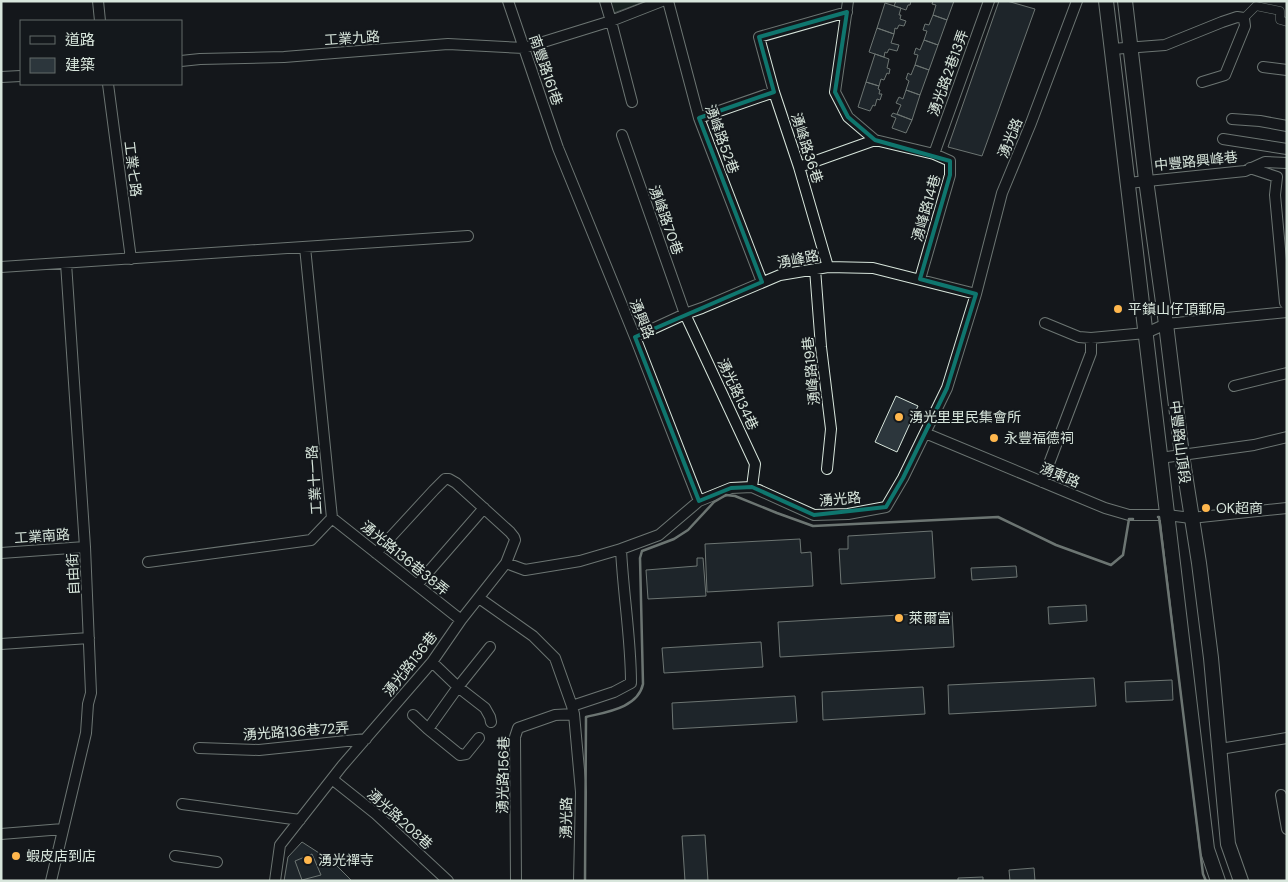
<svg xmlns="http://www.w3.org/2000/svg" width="1288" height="882" font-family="'DM Sans','Noto Sans TC',sans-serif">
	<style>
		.green { fill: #1a2d24; stroke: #939e99 }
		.building { fill: #2c363c; stroke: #d8e6dc }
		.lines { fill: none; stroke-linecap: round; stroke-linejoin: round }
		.pedestrian-casing { stroke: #d8e6dc; stroke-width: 9 }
		.minor-casing { stroke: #d8e6dc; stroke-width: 12 }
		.secondary-casing { stroke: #d8e6dc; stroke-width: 16 }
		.pedestrian { stroke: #14181c; stroke-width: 8 }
		.minor { stroke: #14181c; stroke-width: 10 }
		.secondary { stroke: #14181c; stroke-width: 14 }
		.wall { stroke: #d8e6dc; stroke-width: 2.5 }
		.marked { fill: none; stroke: #0f766e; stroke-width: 4; stroke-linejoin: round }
		.poi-dot { fill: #ffb74d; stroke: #14181c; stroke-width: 2 }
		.labels { text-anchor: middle; stroke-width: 4; stroke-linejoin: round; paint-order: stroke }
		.street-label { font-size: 14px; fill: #d8e6dc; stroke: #14181c }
		.poi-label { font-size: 14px; fill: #d8e6dc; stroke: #14181c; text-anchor: start }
	</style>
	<rect width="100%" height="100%" fill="#14181c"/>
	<!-- green -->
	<path class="green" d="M610 1H646L614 13Z"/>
	<!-- building -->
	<path class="building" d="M896 1H911L910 5H908L906 10 894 6Z
		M933 1H954L947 20 933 15 936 5 932 4Z
		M999 1H1007L1035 9 982 156 948 147Z
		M885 3 901 8 899 15H901L900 19 906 21 904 26 899 25 897 29 895 28 894 34 877 28Z
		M933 15 947 20 938 45 924 40 927 31 923 30 925 24 929 25Z
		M877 28 894 34 891 43 899 45 897 51 889 49 887 53 885 52 884 57 869 52Z
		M924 40 938 45 929 70 915 65 918 55 914 54 916 48 920 50Z
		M875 54 889 59 887 68 890 69 889 74 887 73 884 80 881 79 879 86 866 82Z
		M915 65 929 70 920 95 906 90 909 81 906 79 908 73 911 75Z
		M866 82 879 86 878 89 880 90 879 94H882L880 100 877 99 875 106 873 105 870 111 858 107Z
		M906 90 920 95 912 120 897 114 901 105 896 103 899 97 903 99Z
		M893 113 912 120 906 133 892 128 896 118 891 116Z
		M896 396 918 406 897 452 875 442Z
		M993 435 998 437 996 441 991 439Z
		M932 531 935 578 841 584 839 549H848V536Z
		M800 539 801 553 811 552 813 586 707 592 705 544Z
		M697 558H703L706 596 648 599 646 570 697 566Z
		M1016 566 1017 577 972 580 971 568Z
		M1086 605 1087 621 1049 624 1048 607Z
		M952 612 954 647 780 657 778 622Z
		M761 642 763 667 664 673 662 648Z
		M1094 678 1096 706 949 714 948 685Z
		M1172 680 1173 700 1126 702 1125 682Z
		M923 687 925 714 823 720 822 692Z
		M795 696 797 722 673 729 672 703Z
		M705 835 708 881H685L682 836Z
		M302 842 333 862 352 881H284L288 857Z
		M312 854 321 875 302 880 295 861Z
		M1034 868 1035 881H1010L1009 870Z
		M983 877V881H958V878Z"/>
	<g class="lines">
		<defs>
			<path id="pedestrian" d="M1244 18 1256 6 1280 11V20L1287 22"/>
			<path id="minor" d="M98 1 100 21
				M508 1 558 148 635 337 699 501
				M605 1 611 21 632 102
				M668 1 699 118 762 282
				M848 1 835 92 848 117 875 140 934 154 950 161V175L920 279
				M1112 49 1165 45 1222 22 1237 17 1244 18 1245 26 1225 75 1202 82
				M181 61 200 59 284 57 448 44 524 48 611 21 662 1
				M1263 67 1287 70
				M1 77 21 76
				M108 84 131 259
				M699 118 774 92
				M1232 119 1260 121 1287 126
				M622 135 685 314 755 464 752 487
				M1223 139 1287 149
				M934 154 989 1
				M799 167 875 140
				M1250 168 1277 177 1275 195 1285 303 1287 304
				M1128 183 1245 171 1265 162 1287 163
				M1 267 468 236
				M828 267 799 167 774 92 759 37 847 12
				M815 269 821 347 831 429 827 469
				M1045 323 1079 337 1091 338 1146 333 1166 324 1287 312
				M635 337 685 314 702 308 780 275 828 267 873 268 976 294
				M1234 386 1287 373
				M925 433 1105 508 1129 515H1167L1191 518 1287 508
				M1160 458 1254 445 1287 437
				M1042 482 1091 353V338
				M332 518 461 620
				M1 553 85 547
				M376 553 434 490 445 479H449L456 483 510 532 514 537 515 540 506 563
				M148 562 311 540 332 518 305 247
				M417 585 484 508
				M479 598 533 636 555 658 572 706
				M1 644 89 638
				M432 662 458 687 485 708 490 717 491 722
				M413 715 428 729 460 755 466 754 479 738
				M428 729 458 687 490 647
				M199 748 259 750 366 739
				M1220 749 1287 738
				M332 779 376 814 448 881
				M1281 795 1287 829
				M182 804 300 820
				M1 834 63 829
				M175 856 217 862
				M51 881 86 733 88 704 91 693 85 547 66 263
				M275 881 280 845 342 766 432 662 461 620 506 563 525 570 580 561 621 549
				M516 881 515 737 518 728 555 715 574 714
				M579 881 581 792 574 714 572 706 614 692 631 683C631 638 623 593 621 549L659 535 699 501 731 488 752 487 814 515 848 514 886 507 903 478 947 388 976 294 1002 193 1031 123 1077 1"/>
			<path id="secondary" d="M1106 1 1207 849 1218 881
				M1125 1 1146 180 1166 324 1182 455 1199 563 1211 658 1228 844 1241 881"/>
		</defs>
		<!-- pedestrian casing -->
		<use href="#pedestrian" class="pedestrian-casing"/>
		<!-- minor casing -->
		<use href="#minor" class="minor-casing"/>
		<!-- secondary casing -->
		<use href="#secondary" class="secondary-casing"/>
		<!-- pedestrian -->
		<use href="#pedestrian" class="pedestrian"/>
		<!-- minor -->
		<use href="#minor" class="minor"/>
		<!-- secondary -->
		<use href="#secondary" class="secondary"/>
		<!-- wall -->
		<path class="wall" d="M1158 517H1159L1203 874 1206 881
			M585 881 586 717C606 712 638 708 643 684L640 558 642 551 674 539 688 530 714 502 726 495 735 496 777 513 813 526 998 517 1056 545 1111 565 1123 555 1129 519H1133"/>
	</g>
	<!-- marked area -->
	<path d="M0 0H1288V882H0ZM847 12 835 92 848 117 875 140 950 161V175L920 279 976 294 947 388 903 478 886 507 814 515 752 487 731 488 699 501 635 337 762 282 699 118 774 92 759 37Z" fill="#14181c" fill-opacity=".55" fill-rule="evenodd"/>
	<path class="marked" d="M847 12 835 92 848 117 875 140 950 161V175L920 279 976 294 947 388 903 478 886 507 814 515 752 487 731 488 699 501 635 337 762 282 699 118 774 92 759 37Z"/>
	<!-- markers -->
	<g class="poi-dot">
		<circle cx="1118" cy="309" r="5"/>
		<circle cx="899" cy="417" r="5"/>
		<circle cx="994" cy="438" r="5"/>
		<circle cx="1206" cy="508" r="5"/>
		<circle cx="899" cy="618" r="5"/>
		<circle cx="16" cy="856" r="5"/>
		<circle cx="308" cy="860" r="5"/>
	</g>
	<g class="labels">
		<!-- street labels -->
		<g class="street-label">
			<text transform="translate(352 38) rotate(-4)" y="5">工業九路</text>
			<text transform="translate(546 70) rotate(71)" y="5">南豐路161巷</text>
			<text transform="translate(948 73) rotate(-70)" y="5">湧光路2巷13弄</text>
			<text transform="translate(1010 138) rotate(-68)" y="5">湧光路</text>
			<text transform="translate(722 139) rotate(70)" y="5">湧峰路52巷</text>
			<text transform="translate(807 148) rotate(72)" y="5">湧峰路36巷</text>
			<text transform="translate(1196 161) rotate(-6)" y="5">中豐路興峰巷</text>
			<text transform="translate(133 169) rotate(83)" y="5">工業七路</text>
			<text transform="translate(926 208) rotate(-74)" y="5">湧峰路14巷</text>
			<text transform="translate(666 220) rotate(70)" y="5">湧峰路70巷</text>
			<text transform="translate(798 259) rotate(-11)" y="5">湧峰路</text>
			<text transform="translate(642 319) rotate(68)" y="5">湧興路</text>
			<text transform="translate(811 371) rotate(-96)" y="5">湧峰路19巷</text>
			<text transform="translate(738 394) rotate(65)" y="5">湧光路134巷</text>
			<text transform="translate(1180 442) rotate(83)" y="5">中豐路山頂段</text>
			<text transform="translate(1060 475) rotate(23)" y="5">湧東路</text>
			<text transform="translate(314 480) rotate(-94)" y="5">工業十一路</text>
			<text transform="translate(840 499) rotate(-5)" y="5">湧光路</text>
			<text transform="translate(42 536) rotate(-4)" y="5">工業南路</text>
			<text transform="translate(405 558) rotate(39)" y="5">湧光路136巷38弄</text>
			<text transform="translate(73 574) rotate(-93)" y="5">自由街</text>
			<text transform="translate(410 664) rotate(-52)" y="5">湧光路136巷</text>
			<text transform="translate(296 731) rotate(-4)" y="5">湧光路136巷72弄</text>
			<text transform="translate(503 775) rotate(-89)" y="5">湧光路156巷</text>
			<text transform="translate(566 818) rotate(-89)" y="5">湧光路</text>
			<text transform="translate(400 819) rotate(42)" y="5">湧光路208巷</text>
		</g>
		<!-- poi labels -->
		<g class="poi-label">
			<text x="1128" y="314">平鎮山仔頂郵局</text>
			<text x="909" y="422">湧光里里民集會所</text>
			<text x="1004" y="443">永豐福德祠</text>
			<text x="1216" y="513">OK超商</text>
			<text x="909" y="623">萊爾富</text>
			<text x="26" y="861">蝦皮店到店</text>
			<text x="318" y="865">湧光禪寺</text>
		</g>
	</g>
	<!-- border -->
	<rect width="1288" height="882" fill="none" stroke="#d8e6dc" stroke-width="5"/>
	<!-- legend -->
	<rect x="20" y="20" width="162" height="65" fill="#14181c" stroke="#626a69"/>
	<rect x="30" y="36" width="25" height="8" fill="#14181c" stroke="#626a69"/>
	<text x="65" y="45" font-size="15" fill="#d8e6dc">道路</text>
	<rect x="30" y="58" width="25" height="15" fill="#2c363c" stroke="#626a69"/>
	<text x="65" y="70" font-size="15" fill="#d8e6dc">建築</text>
</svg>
